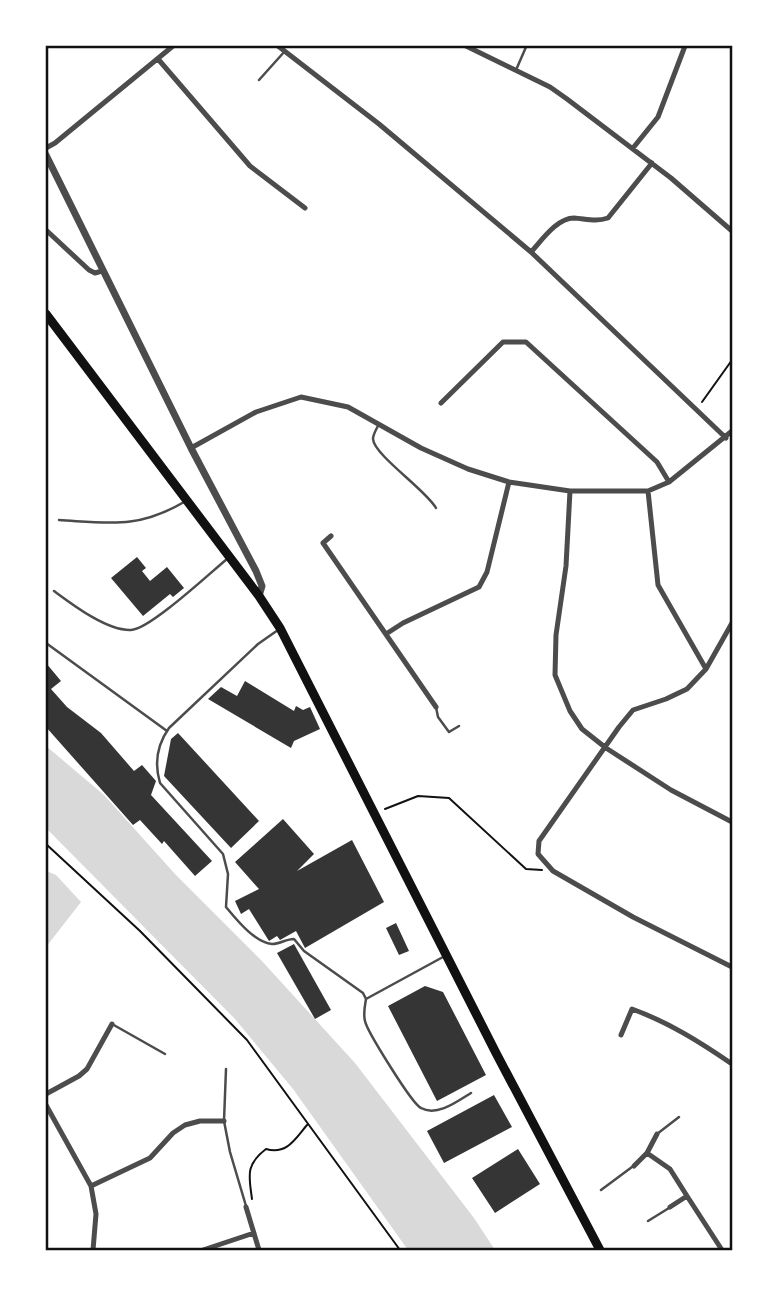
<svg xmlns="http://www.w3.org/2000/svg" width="778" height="1296" font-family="'Crimson Pro',serif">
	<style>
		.water { fill: #d9d9d9 }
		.building { fill: #353535 }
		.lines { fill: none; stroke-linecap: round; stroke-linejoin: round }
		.path { stroke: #111; stroke-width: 2 }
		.service { stroke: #4c4c4c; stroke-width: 2.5 }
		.minor { stroke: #4c4c4c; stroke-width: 5 }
		.tertiary { stroke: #4c4c4c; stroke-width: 7 }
		.trunk { stroke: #111; stroke-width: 9 }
		.neatline { fill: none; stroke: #111; stroke-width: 2.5 }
	</style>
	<rect width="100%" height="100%" fill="#fff"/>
	<!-- water -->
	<path class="water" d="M46 746 104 795 175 874 261 960 355 1063 474 1218 495 1250H408L293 1089 235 1019 46 828Z
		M49 872 56 875 81 902 46 947V874Z"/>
	<!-- building -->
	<path class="building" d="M137 557 146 568 142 571 150 581 167 567 184 588 173 597 170 594 143 616 111 578Z
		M46 663 61 681 51 689 67 707 101 733 134 771 142 765 156 781 151 795 212 861 195 876 164 841 162 844 140 820 133 825 46 727Z
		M245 681 294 711 296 706 303 710 310 707 320 729 294 741 291 748 208 699 221 687 237 696Z
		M178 733 259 821 231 848 164 776 171 739Z
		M283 819 314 854 297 871 352 840 384 902 305 948 296 931 280 940 277 936 269 941 249 909 241 914 235 901 259 889 235 862Z
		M396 923 409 951 399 955 386 928Z
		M294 944 331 1010 315 1019 277 953Z
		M425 986 443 992 486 1075 437 1101 388 1006Z
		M494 1095 512 1127 444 1163 427 1131Z
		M518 1149 540 1184 495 1213 472 1178Z"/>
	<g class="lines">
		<!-- path -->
		<path class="path" d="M702 402 732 360
			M385 809 418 796 449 798 526 869 542 870
			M46 844 140 931 247 1040 400 1250
			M252 1199C249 1176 245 1165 266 1149 287 1155 295 1139 307 1125"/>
		<!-- service -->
		<path class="service" d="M516 70 526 47
			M259 80 285 51
			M379 424C377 428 373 434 373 439 374 455 426 490 436 508
			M59 520C110 523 138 529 184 502
			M54 591C73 605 107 631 131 630 149 630 210 573 227 559
			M278 630 258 644 169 728C157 745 154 763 160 783L223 854 228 874 226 907C236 919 254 942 272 944 280 944 286 939 294 939L304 951 363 993 366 999 443 957
			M46 643 167 731
			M436 707 438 717 449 732 459 726
			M366 999C365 1006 363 1013 365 1021 367 1031 412 1104 421 1108 437 1117 458 1101 471 1093
			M112 1024 165 1054
			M226 1069 224 1121 230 1152 246 1206
			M657 1134 679 1117
			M601 1190 632 1167
			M648 1221 669 1208"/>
		<!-- minor -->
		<path class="minor" d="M278 46 379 124 531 252 726 438
			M466 46 550 87 567 99 671 178 732 231
			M158 59 250 166 305 208
			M46 148 55 143 173 46
			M633 148 658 117 685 46
			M46 230 89 270 95 273 102 271
			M531 252C542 240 557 218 574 218 587 219 596 222 608 218L652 163
			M441 403 503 342H526L657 462 669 482
			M191 448 256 412 301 397 348 407 421 448 468 469 509 482 570 491H648L669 482 732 431
			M570 491 566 566 556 635 555 675 570 711 582 729 606 748 671 790 732 822
			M648 491 658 585 706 669
			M331 536 323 543 436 707
			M732 623 706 669 687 689 666 699 633 710 619 727 539 841 538 854 553 871 633 917 732 967
			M386 634 403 623 479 587 487 572 509 482
			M621 1035 632 1009C668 1022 700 1042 732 1064
			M46 1094 79 1076 87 1069 112 1024
			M46 1105 91 1186 96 1214 93 1250
			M647 1153 657 1134
			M634 1166 647 1153 670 1169 687 1196 670 1207
			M91 1186 150 1158 173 1133 185 1125 200 1121H224
			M687 1196 722 1250
			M246 1207 259 1250
			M203 1250 254 1233"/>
		<!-- tertiary -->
		<path class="tertiary" d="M46 155 191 448 256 571 262 586 259 596"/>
		<!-- trunk -->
		<path class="trunk" d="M46 314 259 596 280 628 496 1053 600 1250"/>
	</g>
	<!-- border -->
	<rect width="778" height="1296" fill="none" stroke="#ffffff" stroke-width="94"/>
	<rect x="47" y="47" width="684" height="1202" class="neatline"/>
</svg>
